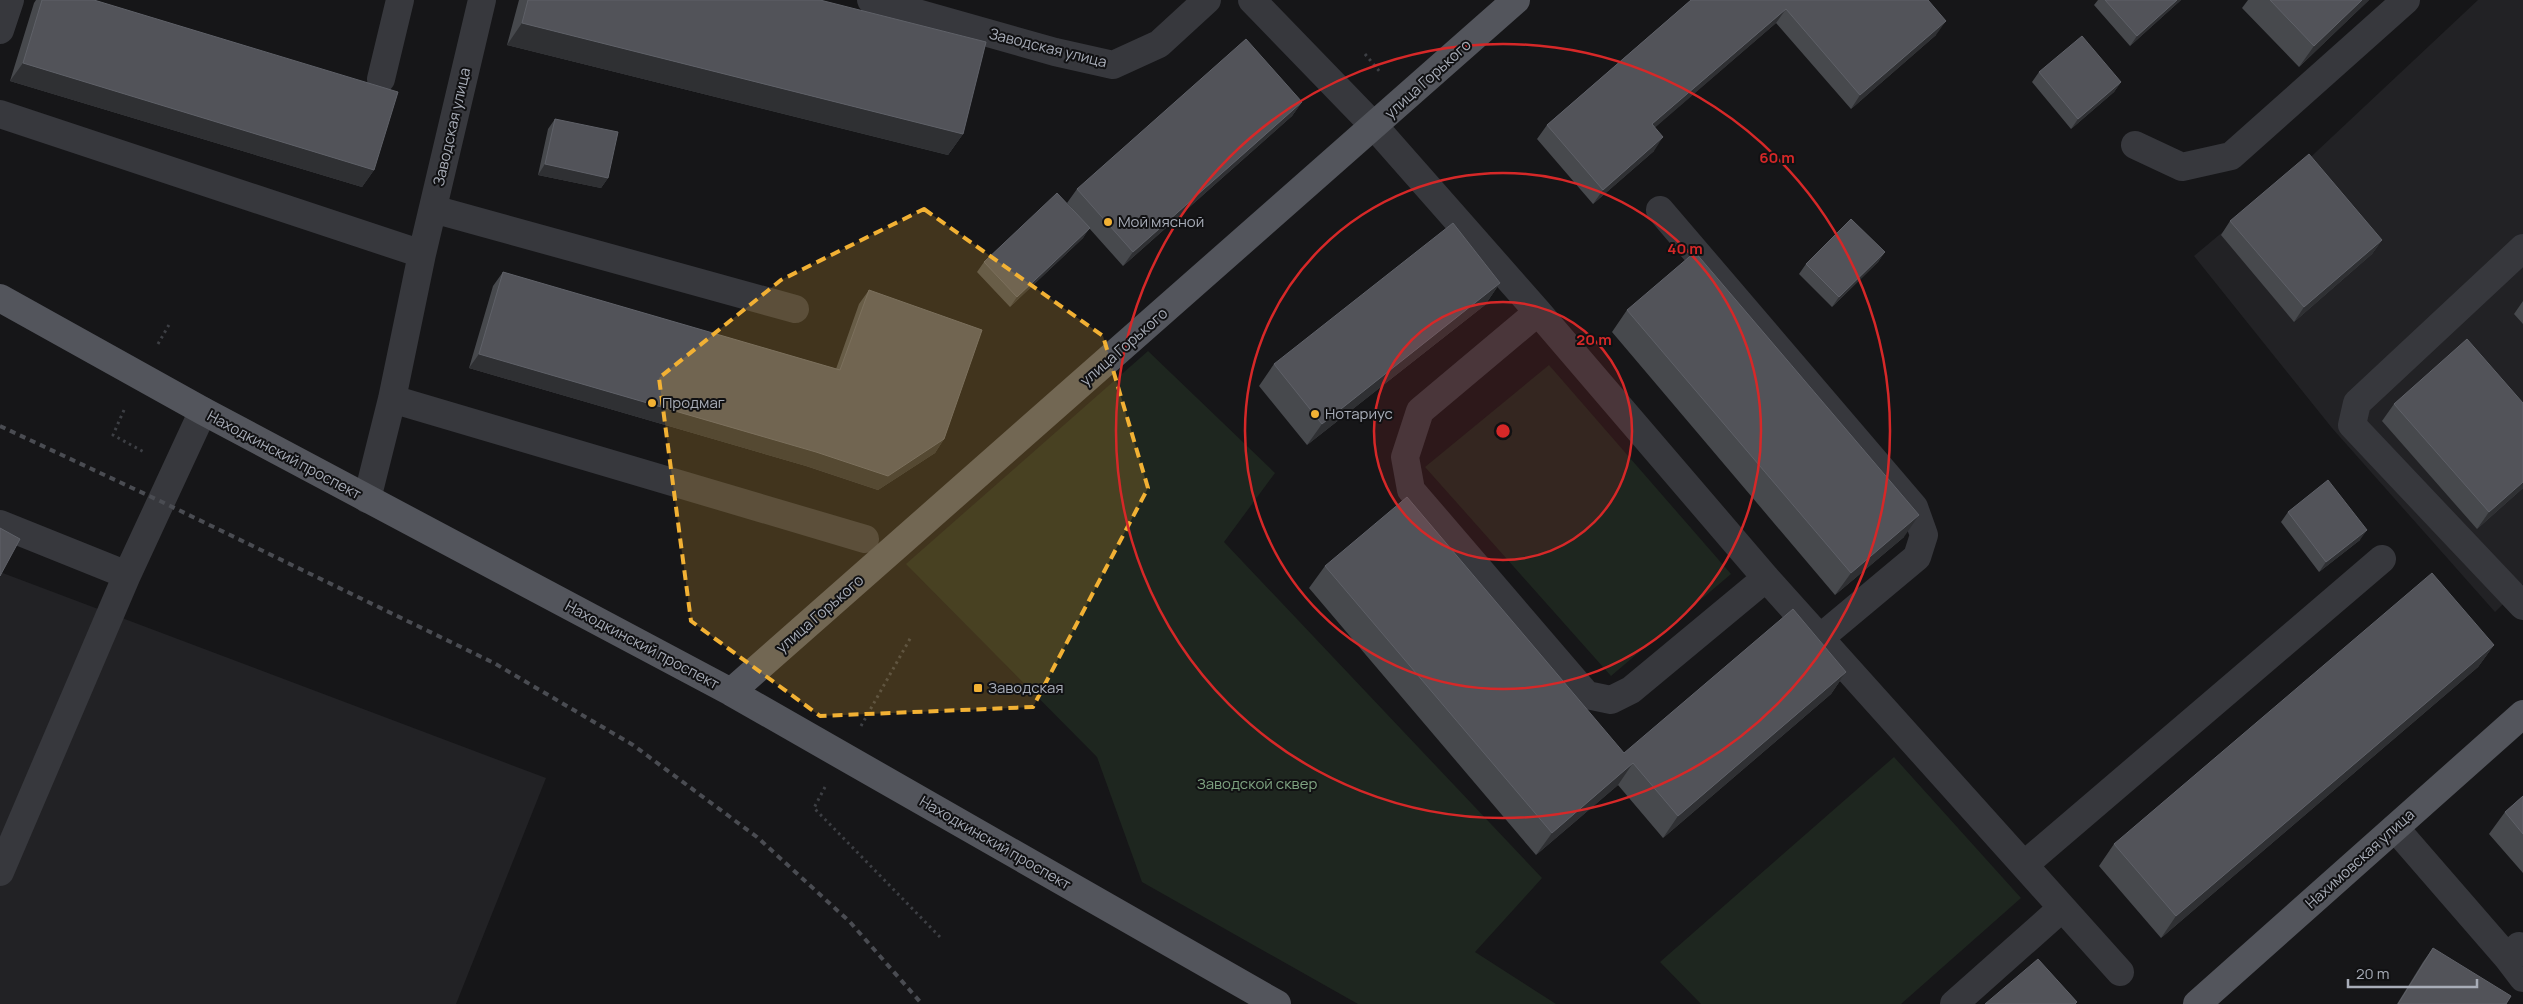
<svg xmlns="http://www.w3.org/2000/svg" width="2523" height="1004" font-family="Manrope,sans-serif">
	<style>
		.built { fill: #222225 }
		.green { fill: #1e261f }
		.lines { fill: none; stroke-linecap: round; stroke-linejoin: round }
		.path { stroke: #3d3f44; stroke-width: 3; stroke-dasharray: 2.5 4; stroke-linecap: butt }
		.minor { stroke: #37383d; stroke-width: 28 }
		.major { stroke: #53555c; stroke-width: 28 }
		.rail { stroke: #4a4c52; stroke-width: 4; stroke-dasharray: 6 5; stroke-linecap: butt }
		.wall { fill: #47494d }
		.shaded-wall { fill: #2f3033 }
		.building { fill: #525359; stroke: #5f6168 }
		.marked { fill: #f2b134; fill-opacity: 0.2; stroke: #f2b134; stroke-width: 4; stroke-dasharray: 10 6; stroke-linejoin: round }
		.ring { fill: none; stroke: #d62828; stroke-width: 2.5 }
		.poi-dot { fill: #f2b134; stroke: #111113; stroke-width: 2 }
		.labels { text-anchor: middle; stroke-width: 4; stroke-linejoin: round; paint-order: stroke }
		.street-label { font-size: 15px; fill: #a8adb8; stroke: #111113 }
		.poi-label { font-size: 15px; fill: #a8adb8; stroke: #111113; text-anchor: start }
		.park-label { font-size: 15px; fill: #7fa381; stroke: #111113 }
		.centre { fill: #d62828; stroke: #111113; stroke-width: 2.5 }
		.ring-label { font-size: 15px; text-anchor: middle; font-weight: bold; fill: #d62828; stroke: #111113; stroke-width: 4; stroke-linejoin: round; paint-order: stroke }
	</style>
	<rect width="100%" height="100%" fill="#161618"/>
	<!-- built -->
	<path class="built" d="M2478 0H2523V584L2495 612 2332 428 2194 256 2299 168Z
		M0 572 546 778 456 1004H0Z"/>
	<!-- green -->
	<path class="green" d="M1148 351 1275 473 1224 542 1542 878 1475 952 1556 1004H1358L1142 882 1097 757 906 564Z
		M1549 365 1731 574 1611 676 1425 467Z
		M1894 757 2021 898 1901 1004H1701L1660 962Z"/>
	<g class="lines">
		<!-- path -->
		<path class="path" d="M1365 54 1380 72
			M158 344 170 323
			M124 410 113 435 144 452
			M861 726 911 637
			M825 787 814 808 940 937"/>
		<!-- minor -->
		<path class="minor" d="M871 0 1055 52 1113 65 1159 44 1207 0
			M1252 0 1375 127 1538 312 1766 578 2120 972
			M0 30 10 0
			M381 79 400 0
			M0 114 422 254
			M2135 145 2182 167 2231 156 2406 0
			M433 209 795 309
			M1660 210 1914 507 1924 535 1917 557 1820 638
			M2523 248 2357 403 2352 425 2523 606
			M1538 312 1420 411 1405 457 1411 490 1587 695 1611 700 1631 690 1766 578
			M392 399 865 539
			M367 499 392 399 422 254 482 0
			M0 524 127 575
			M2395 828 2507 957 2523 952
			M2024 865 2382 559
			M0 872 127 575 203 411
			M2519 946 2507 957 2523 978
			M1954 1004 2062 908"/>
		<!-- major -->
		<path class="major" d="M0 298 203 411 731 692 1277 1004
			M731 692 1516 0
			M2197 1004 2523 714"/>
		<!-- rail -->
		<path class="rail" d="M0 426 160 501 494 663 633 745 757 837 850 922 922 1004"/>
	</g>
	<!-- wall -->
	<path class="wall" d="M36 0H94L374 170 362 187 10 81 34 3Z
		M519 0H820L963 134 948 155 507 45Z
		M1691 0H1928L1936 35 1851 109 1776 23 1655 127 1654 151 1593 204 1537 139 1547 125Z
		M2098 0H2181L2130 46 2094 5Z
		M2248 0H2369L2299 67 2242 8Z
		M2039 72 2121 82 2114 92 2071 129 2032 82Z
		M1302 102 1292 116 1123 266 1089 228 1083 238 1010 307 977 272 984 262 1075 212 1067 203 1077 189Z
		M555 119 608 178 601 188 538 175 548 129Z
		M2230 221 2382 240 2372 254 2294 322 2221 235Z
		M1885 252 1878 262 1832 307 1799 274 1806 264Z
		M503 272 836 369 859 304 869 290 944 439 935 453 878 490 806 466 469 368 493 286Z
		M1500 283 1485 305 1307 445 1259 386 1274 364Z
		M2523 301V324L2514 314Z
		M1627 310 1904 537 1835 595 1612 332Z
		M2523 403V488L2477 529 2382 421 2394 404Z
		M2288 512 2360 540 2319 572 2281 522Z
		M1325 566 1624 753 1846 672 1831 694 1663 838 1618 785 1536 855 1309 588Z
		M2494 645 2478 667 2161 938 2099 866 2114 844Z
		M2523 796V873L2489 834 2505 812Z
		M2433 948 2506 1004H2397L2423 962Z"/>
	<!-- shaded-wall -->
	<path class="shaded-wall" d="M2177 0H2181L2130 46 2137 36Z
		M2362 0H2369L2299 67 2314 46Z
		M1786 9 1776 23 1643 138 1652 124Z
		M1946 21 1936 35 1851 109 1860 95Z
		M522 23 963 134 948 155 507 45Z
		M23 63 374 170 362 187 10 81Z
		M2121 82 2114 92 2071 129 2078 119Z
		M1302 102 1292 116 1123 266 1133 252Z
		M1663 137 1654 151 1593 204 1603 190Z
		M545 164 608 178 601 188 538 175Z
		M1090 228 1083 238 1010 307 1017 297Z
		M2382 240 2372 254 2294 322 2304 307Z
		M1885 252 1878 262 1832 307 1839 297Z
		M1500 283 1485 305 1307 445 1322 424Z
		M479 354 944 439 935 453 878 490 806 466 469 368Z
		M2523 482V488L2477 529 2489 512Z
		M1919 515 1904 537 1835 595 1851 573Z
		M2367 530 2360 540 2319 572 2326 562Z
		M2494 645 2478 667 2161 938 2176 916Z
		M1846 672 1831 694 1663 838 1678 816Z
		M1633 763 1618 785 1536 855 1552 833Z"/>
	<!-- building -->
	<path class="building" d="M42 0H94L398 92 374 170 23 63Z
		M528 0H820L986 42 963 134 522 23Z
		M1691 0H1928L1946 21 1860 95 1786 9 1652 124 1663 137 1603 190 1547 125Z
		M2105 0H2177L2137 36Z
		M2270 0H2362L2314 46Z
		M2082 36 2121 82 2078 119 2039 72Z
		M1246 39 1302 102 1133 252 1077 189Z
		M555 119 618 132 608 178 545 164Z
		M2309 154 2382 240 2304 307 2230 221Z
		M1057 193 1090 228 1017 297 984 262Z
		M1851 219 1885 252 1839 297 1806 264Z
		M1453 223 1500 283 1322 424 1274 364Z
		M1695 252 1919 515 1851 573 1627 310Z
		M503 272 840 370 869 290 982 330 944 439 888 476 816 452 479 354Z
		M2467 339 2523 403V482L2489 512 2394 404Z
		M2328 480 2367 530 2326 562 2288 512Z
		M1407 497 1624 753 1793 609 1846 672 1678 816 1633 763 1552 833 1325 566Z
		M0 528 20 539 0 576Z
		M2432 573 2494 645 2176 916 2114 844Z
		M2523 796V834L2505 812Z
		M2433 948 2511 996 2506 1004H2398Z
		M2038 959 2077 1002 2075 1004H1985Z"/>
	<!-- marked area -->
	<path class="marked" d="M924 209 1103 336 1148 488 1033 707 820 716 691 621 659 378 781 280Z"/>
	<!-- distance rings -->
	<circle cx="1503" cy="431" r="129" fill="#d62828" fill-opacity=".12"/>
	<g class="ring">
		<circle cx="1503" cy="431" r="129"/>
		<circle cx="1503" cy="431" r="258"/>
		<circle cx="1503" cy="431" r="387"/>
	</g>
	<!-- markers -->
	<g class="poi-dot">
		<circle cx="1108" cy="222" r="5"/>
		<circle cx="652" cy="403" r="5"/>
		<circle cx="1315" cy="414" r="5"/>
		<rect x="973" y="683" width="10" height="10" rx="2.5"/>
	</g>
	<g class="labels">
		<!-- street labels -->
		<g class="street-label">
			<text transform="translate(1048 48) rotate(14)" y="5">Заводская улица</text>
			<text transform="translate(1428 79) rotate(-42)" y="5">улица Горького</text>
			<text transform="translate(452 127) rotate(-77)" y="5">Заводская улица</text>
			<text transform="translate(1124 347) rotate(-41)" y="5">улица Горького</text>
			<text transform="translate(284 455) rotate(28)" y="5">Находкинский проспект</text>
			<text transform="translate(820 614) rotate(-41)" y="5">улица Горького</text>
			<text transform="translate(642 645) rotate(28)" y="5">Находкинский проспект</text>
			<text transform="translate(995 843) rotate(30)" y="5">Находкинский проспект</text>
			<text transform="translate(2360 859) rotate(-42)" y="5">Нахимовская улица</text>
		</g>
		<!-- poi labels -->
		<g class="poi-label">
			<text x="1118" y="227">Мой мясной</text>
			<text x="662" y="408">Продмаг</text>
			<text x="1325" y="419">Нотариус</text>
			<text x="988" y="693">Заводская</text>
		</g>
		<!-- park labels -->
		<g class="park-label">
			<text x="1257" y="789">Заводской сквер</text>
		</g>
	</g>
	<circle cx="1503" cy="431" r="8" class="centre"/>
	<g class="ring-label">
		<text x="1777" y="163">60 m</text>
		<text x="1685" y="254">40 m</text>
		<text x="1594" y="345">20 m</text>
	</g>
	<!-- scale -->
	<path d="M2348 979v8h129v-8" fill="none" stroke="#a8adb8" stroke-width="2.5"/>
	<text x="2356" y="979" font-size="15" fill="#a8adb8" stroke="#111113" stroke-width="4" paint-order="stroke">20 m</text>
</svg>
